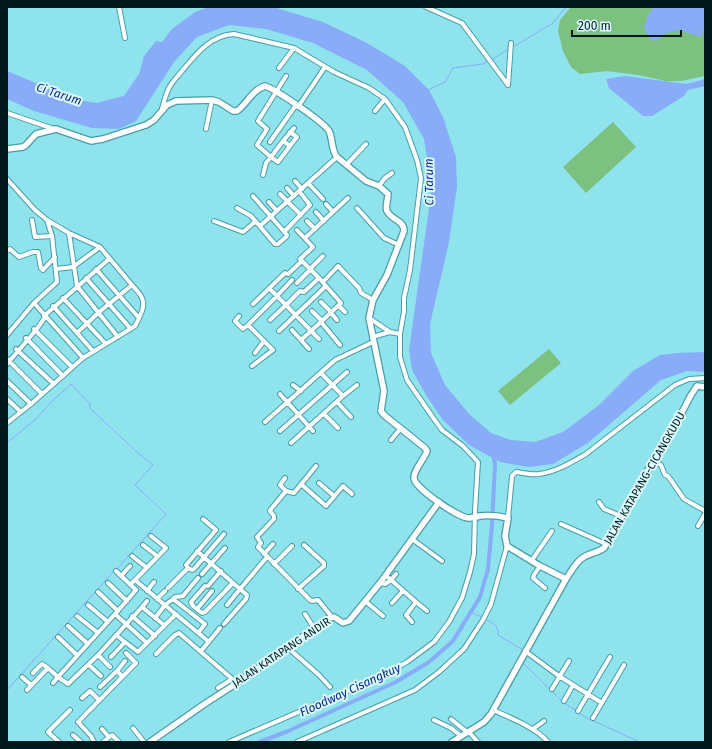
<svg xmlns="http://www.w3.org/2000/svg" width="712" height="749" font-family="'Fira Sans',sans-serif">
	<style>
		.green { fill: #7cc17f }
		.water { fill: #89acf8 }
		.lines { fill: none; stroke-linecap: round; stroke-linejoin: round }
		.stream { stroke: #89acf8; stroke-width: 1 }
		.canal { stroke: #89acf8; stroke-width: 4 }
		.street-casing { stroke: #479ea7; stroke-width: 6 }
		.secondary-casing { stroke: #479ea7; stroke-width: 8 }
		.street { stroke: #fff; stroke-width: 4 }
		.secondary { stroke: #fff; stroke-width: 5.5 }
		.labels { text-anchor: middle; stroke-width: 4; stroke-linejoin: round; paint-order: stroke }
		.street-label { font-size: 11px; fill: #00181b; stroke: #dbfbff }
		.water-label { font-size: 12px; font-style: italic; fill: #08238e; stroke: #dbfbff }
	</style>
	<rect width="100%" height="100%" fill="#8ee3ed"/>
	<!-- green -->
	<path class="green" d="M571 7H705V76L681 81H666L638 75 607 71 580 74 571 67 563 51 558 31 560 20Z
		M613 122 636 147 586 193 563 167Z
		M549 349 561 363 510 405 498 391Z"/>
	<!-- water -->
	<path class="water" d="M209 7H273L323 22 367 43 405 66 429 90 443 117 456 157 457 187 449 242 430 324 431 353 445 385 470 415 491 433 511 440 535 442 563 432 599 405 633 371 660 355 677 353 705 352V372L687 371 661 380 588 443 553 464 529 467 500 462 469 445 443 420 426 395 412 370 409 350 432 187 424 139 403 102 367 70 313 43 266 29 229 25 197 37 174 62 136 121 119 129 92 128 34 111 7 99V71L74 99 96 103 124 96 139 74 144 56 156 41 162 42 172 29 195 12Z
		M654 7H705V27L701 37 679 30 666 33 656 41 650 39 644 27 648 15Z
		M625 76 687 84 705 79V86L688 90 684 96 652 116H643L609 88 606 79Z"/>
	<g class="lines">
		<!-- stream -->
		<path class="stream" d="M513 47 553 23 566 7
			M491 60 509 49
			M428 90 445 82 453 68 483 64 488 61
			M7 443 36 419 50 403 71 384 90 404V408L95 413 137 452 153 465 135 485 166 514 117 569
			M470 612 482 617
			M484 619C492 622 499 626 498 635L523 650 520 656
			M523 663 562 701
			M7 690 114 571
			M564 703 577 711
			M579 713 587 718 640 742"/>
		<!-- canal -->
		<path class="canal" d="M259 742 286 732 396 682 429 662 453 641 480 597 488 569 492 525 495 464 493 455"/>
		<defs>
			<path id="street" d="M119 7 125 38
				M426 7 462 23 508 85
				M279 68 294 48
				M508 85 511 43
				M298 107 325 67
				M162 109C164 101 166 93 170 86 174 80 178 76 182 71 196 54 211 35 234 34L294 48 334 72 369 88 385 99 405 127 417 160 421 178 410 270 404 298V311L400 334V357L407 380 434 419 442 430 463 446 478 462 475 511 474 554 470 572 462 598 449 622 434 642 407 662 380 677 229 742
				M375 111 385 99
				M7 113 54 129
				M206 129 212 100
				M283 141 290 146 278 162 271 157Z
				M283 141 294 128
				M270 142 296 105
				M290 146 297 137 290 132
				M346 165 366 144
				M263 175 266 163 271 157 257 145 267 129 258 121 286 76
				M7 179 35 210 47 220 69 233 100 247 132 285 98 313 77 333
				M295 181 302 189
				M308 183 323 199
				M379 186 385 178 392 173
				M287 188 294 196
				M280 194 301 215
				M269 202 277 211
				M326 204 333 212
				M237 208 251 216 275 244H278L286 237 287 235 253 196
				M357 208 384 238 399 245
				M316 212 324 221
				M32 220 35 237 52 236
				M214 221 243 232 256 221
				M307 221 315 229
				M260 226 337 157
				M297 230 313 247 300 259 319 278
				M284 232 310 205 299 191
				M69 233 77 286 118 337
				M305 238 348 198
				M7 251 10 249 19 257 33 252H38L41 268 43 270 55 257
				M56 269 73 267 100 247
				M96 269 139 318
				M310 269 323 256
				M288 274 302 261
				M86 278 131 329
				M323 282 338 266 359 288 361 293 373 300
				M297 283 310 270
				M269 288 277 296 292 280
				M63 298 105 343
				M321 302 331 312
				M34 303 83 358
				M253 304 285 273
				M53 306 93 351
				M339 306 345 312
				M331 313 337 320
				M44 316 109 259
				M239 316 235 321 243 329 248 325
				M369 318 390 332 400 334
				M322 321 341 303 326 286
				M321 322 340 345
				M34 329 72 367
				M292 330 309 349
				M279 331 326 286 319 278 304 292 300 291 286 305 319 339
				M7 335 34 303 57 282 52 236 47 220
				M372 337 390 332
				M26 338 63 376
				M301 340 322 321 312 311
				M16 349 54 384
				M255 353 264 341
				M7 359 42 394
				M7 364 36 330 46 316
				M252 366 273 350 248 325 277 296 286 305 270 320
				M321 373 343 396 357 385
				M7 381 31 404
				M293 385 301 391
				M280 394 313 431
				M7 399 21 412
				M337 402 351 417
				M324 414 338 428
				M265 422 335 360 373 342
				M7 423 31 404 83 358 135 326C138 321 140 316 142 311 146 299 140 294 132 285
				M280 431 347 372
				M391 440 401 428
				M291 443 343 396
				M653 461 661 465 665 475 668 476 684 499 705 511
				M316 466 294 493 286 491 271 509 270 511 274 516V519L257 537 261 543 258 547 259 548 310 600 312 601 318 600 332 617
				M285 478 280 485 286 491
				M319 483 334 496
				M301 484 326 506 343 486 352 494
				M599 502 604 509 621 516
				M508 518 512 476 516 472C524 473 532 475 539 474 556 472 572 462 586 454L675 385 689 379 705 378
				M561 524 606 544
				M698 526 705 514
				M412 539 442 561
				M143 545 157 556
				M197 551 233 583
				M264 554 273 544
				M132 556 146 567
				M532 560 552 531
				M274 564 292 546
				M540 566 534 575 533 578 545 588
				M188 568 186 565 216 530 203 519
				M188 568 192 570 194 569 224 534
				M202 574 225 548
				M121 576 130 566
				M389 578 391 580 396 574
				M135 580 166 548 151 536
				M108 583 127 601
				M380 583 385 584 391 580 416 602 406 615 412 622
				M131 584 135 580 209 642
				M205 586 191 602 193 606 202 613 205 612 233 583 240 589 227 605
				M208 586 221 571
				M168 588 188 568
				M298 589 324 566V563L304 545
				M147 591 154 582
				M98 592 118 611
				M157 599 165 591
				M173 599 175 597 183 596 198 578
				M365 601 383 616
				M416 602 427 611
				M392 603 403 591
				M88 605 108 622
				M142 607 147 601
				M197 609 212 591
				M115 614 136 590 116 571
				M305 614 314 628
				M77 616 97 632
				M132 616 155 636
				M155 618 165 605 173 599 205 624 198 633
				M224 624 246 599 247 595 240 589 267 557
				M68 626 87 643
				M116 635 125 642
				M58 637 77 655
				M287 647 319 675 330 687
				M201 651 220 628
				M525 651 559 676 602 703
				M156 654 175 635 179 633 237 683
				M111 657 125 642 138 652 147 643
				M89 665 101 676
				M110 667 98 655 142 607 164 625
				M33 673 42 664 48 668
				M122 676 117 671 125 661
				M22 677 31 685
				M53 683 58 677 68 684 98 655
				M100 687 117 671
				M218 688 232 679
				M552 689 569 661
				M27 690 48 668 58 677 115 614 147 643 176 614
				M82 698 90 691 99 700
				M564 701 573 685
				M493 710C509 717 538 729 548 742
				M578 711 610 657
				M593 718 624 665
				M451 719 467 732
				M434 720 451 728 461 736
				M133 728 144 742
				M102 729 109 737
				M533 729 544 721
				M468 731 478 742
				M73 735 81 742
				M59 742 48 732 70 710
				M94 742 91 736 78 722 136 663 126 653
				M103 742 112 735 119 742
				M297 742 415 690 439 672 464 649 483 620 491 604 507 546"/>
			<path id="secondary" d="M7 149 23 147 26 145 36 134 56 129 91 141 103 139 146 125 154 120 167 105 176 101 212 100 219 102 233 111H237C247 104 252 90 265 86 275 89 324 122 329 131 333 139 331 150 337 157L366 181 379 186 388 194C388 200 385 206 387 211 391 220 404 220 404 231L387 275 373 300 369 318 384 391 381 411 384 415 425 448 427 451C425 458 413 471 414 478 414 488 458 517 468 518 472 518 476 517 480 516 489 515 499 516 508 518L505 536 507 546 540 566 566 579
				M150 742 206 703 240 681 329 618 334 617 343 623 349 621 380 583 439 502
				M452 742 484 722 491 714 566 579C571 572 576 561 584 557 590 553 597 553 604 548L653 461 666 443 691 395 697 386 705 387"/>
		</defs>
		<!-- street casing -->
		<use href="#street" class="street-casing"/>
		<!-- secondary casing -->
		<use href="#secondary" class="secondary-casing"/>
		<!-- street -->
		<use href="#street" class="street"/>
		<!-- secondary -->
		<use href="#secondary" class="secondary"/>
	</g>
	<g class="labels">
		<!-- street labels -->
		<g class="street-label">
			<text transform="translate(644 478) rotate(-60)" y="4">JALAN KATAPANG-CICANGKUDU</text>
			<text transform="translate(281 652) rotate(-34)" y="4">JALAN KATAPANG ANDIR</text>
		</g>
		<!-- water labels -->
		<g class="water-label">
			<text transform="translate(59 94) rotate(18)" y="4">Ci Tarum</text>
			<text transform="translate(429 182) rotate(-91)" y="4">Ci Tarum</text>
			<text transform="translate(350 690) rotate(-25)" y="4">Floodway Cisangkuy</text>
		</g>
	</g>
	<!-- border -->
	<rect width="712" height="749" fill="none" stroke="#00181b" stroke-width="16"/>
	<!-- scale -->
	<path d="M572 30v6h109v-6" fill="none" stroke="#00181b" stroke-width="2"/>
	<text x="578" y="30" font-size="12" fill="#00181b" stroke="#dbfbff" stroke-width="3" paint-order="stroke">200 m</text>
</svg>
